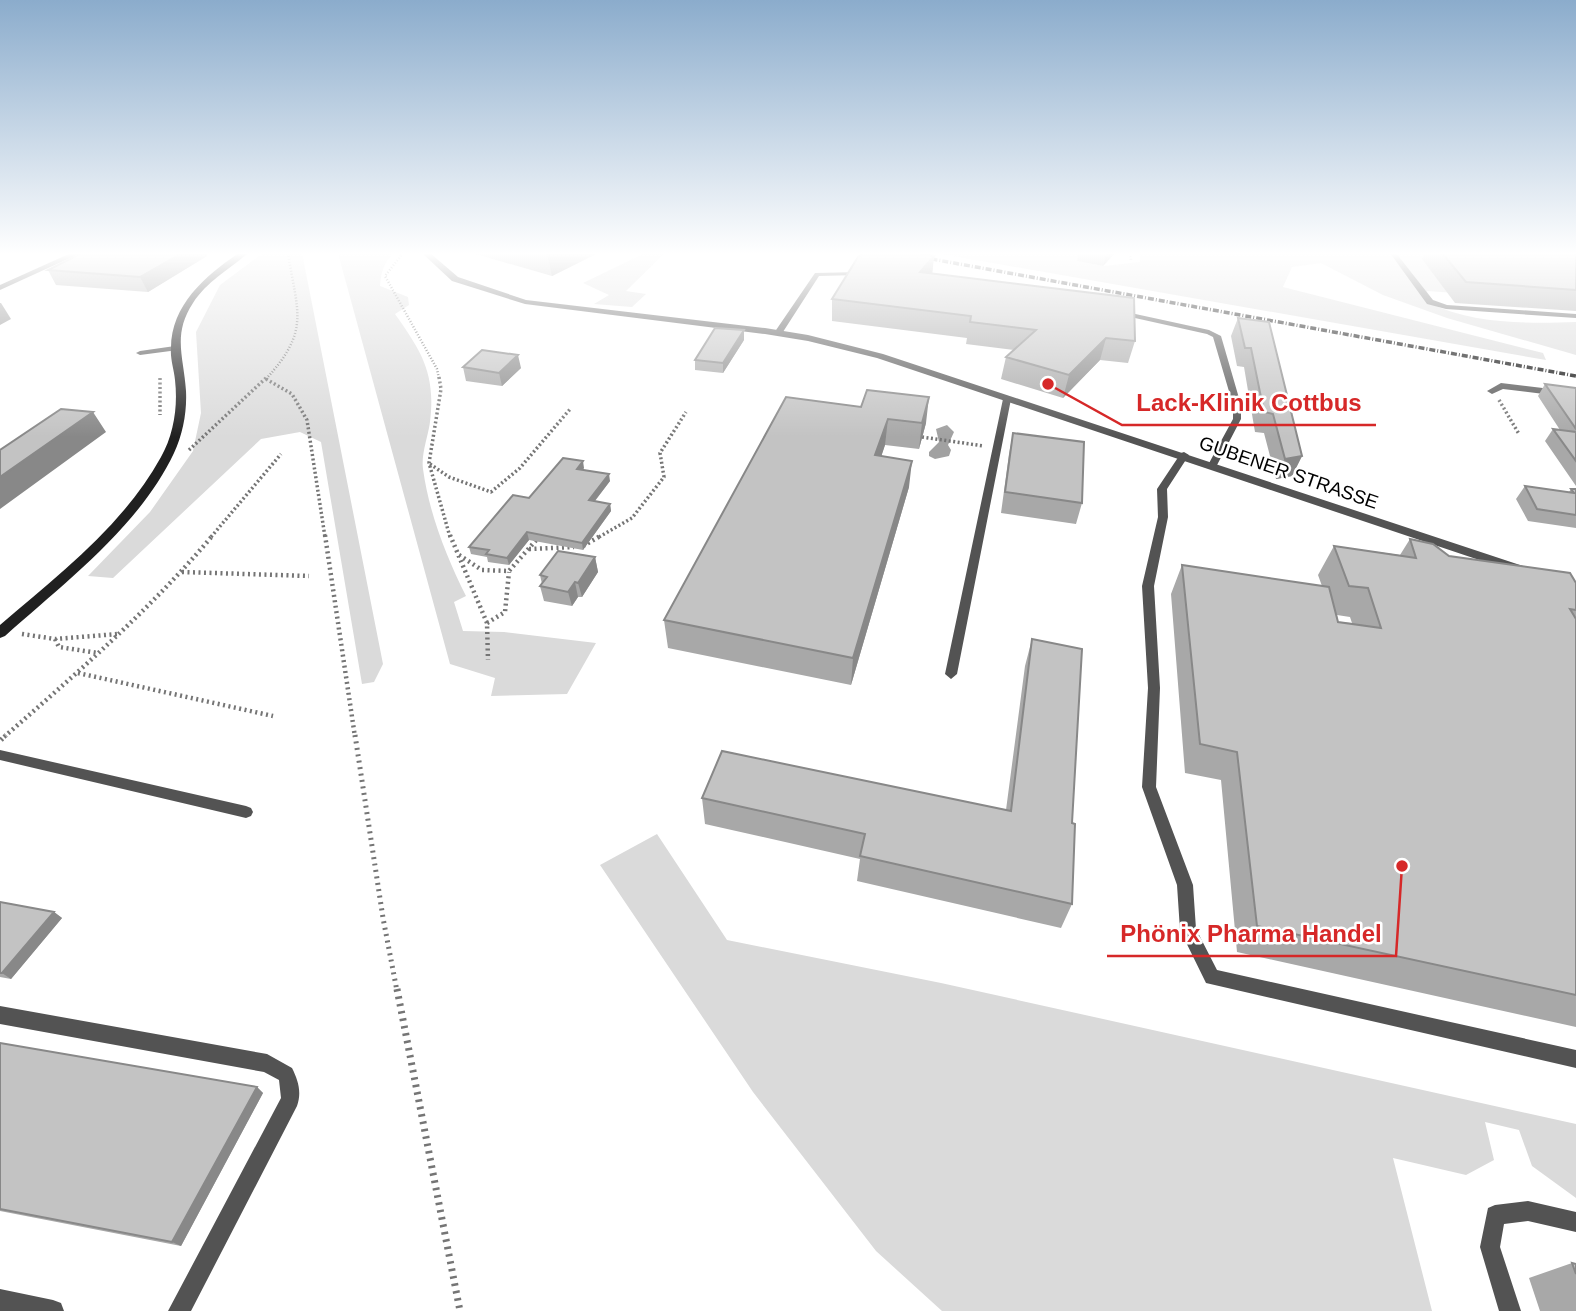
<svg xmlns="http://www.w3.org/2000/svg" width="1576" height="1311" font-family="Helvetica,sans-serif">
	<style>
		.green { fill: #dadada }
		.water { fill: #a1a1a1 }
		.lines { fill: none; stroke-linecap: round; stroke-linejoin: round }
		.path-far4 { stroke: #757575; stroke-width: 2.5; stroke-dasharray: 1 2; stroke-linecap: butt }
		.path-far3 { stroke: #757575; stroke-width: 3.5; stroke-dasharray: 2 2.5; stroke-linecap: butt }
		.path-far2 { stroke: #757575; stroke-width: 4.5; stroke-dasharray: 2 3.5; stroke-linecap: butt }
		.path-far1 { stroke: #757575; stroke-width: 5; stroke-dasharray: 2 4.5; stroke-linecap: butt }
		.path { stroke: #757575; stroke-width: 7; stroke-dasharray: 2.5 5; stroke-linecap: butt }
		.service { fill: #535353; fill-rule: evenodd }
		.minor { fill: #535353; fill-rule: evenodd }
		.tertiary { fill: #535353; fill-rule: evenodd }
		.secondary { fill: #202020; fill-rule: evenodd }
		.rail { stroke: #000; stroke-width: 3.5; stroke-dasharray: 6 2 1 2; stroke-linecap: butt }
		.wall { fill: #a8a8a8; fill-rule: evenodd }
		.shaded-wall { fill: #888 }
		.building { fill: #c3c3c3; stroke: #888; stroke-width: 2 }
		.labels { text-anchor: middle; stroke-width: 5; stroke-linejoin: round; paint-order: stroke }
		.far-street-label { font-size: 19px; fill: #000; stroke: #fff }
		.leader { fill: none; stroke: #d62828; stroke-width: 2.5 }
		.callout-dot { fill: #d62828; stroke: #fff; stroke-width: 2.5 }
		.callout-label { font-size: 24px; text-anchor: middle; font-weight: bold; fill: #d62828; stroke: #fff; stroke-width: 5; stroke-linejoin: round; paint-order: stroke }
	</style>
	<rect width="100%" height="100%" fill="#fff"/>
	<!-- green -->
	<path class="green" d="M263 253H302L383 664 374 682 362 684 321 442 300 432 261 439 113 578 88 576 150 512 193 451 201 413 196 332 220 285Z
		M338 253H394C384 262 381 272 380 286L408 297 409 305 395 314C421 351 436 373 430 422 428 437 421 454 423 469 429 513 446 556 466 596L454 602 463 631 504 632 596 643 567 694 491 696 495 678 450 664Z
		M645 253H665L626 291 646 294 632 307 594 304 609 295 583 283Z
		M936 253H1085L1078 261 1103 266 1140 262V253H1472L1471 294 1427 291 1429 303C1472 324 1529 324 1576 322V355L1447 318 1383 295 1321 263 1292 267 1283 287 1543 353 1546 360Z
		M657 834 727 940 941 983 1576 1124V1198L1532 1166 1519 1130 1485 1122 1494 1160 1466 1175 1393 1158 1432 1311H942L876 1251 753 1092 600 865Z"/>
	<!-- water -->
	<path class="water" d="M947 425 954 432 948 445 951 450 949 456 935 459 929 456V452L939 442 936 429Z"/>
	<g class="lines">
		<!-- path-far4 -->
		<path class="path-far4" d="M403 253 385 276 437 369 439 379
			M1130 253 1131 260
			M266 379C311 330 297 312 288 253"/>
		<!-- path-far3 -->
		<path class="path-far3" d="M439 377 441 389 429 463 450 537
			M160 378V415
			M266 379 292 394 307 420 325 537
			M1499 400 1519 434
			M922 437 984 446
			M189 450 267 377
			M430 464 449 477 491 492 520 468 571 408
			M211 537 281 454
			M599 537 632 518 664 477 660 453 686 412"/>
		<!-- path-far2 -->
		<path class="path-far2" d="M325 535 355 737
			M450 535 487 623 488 660
			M583 546 602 535
			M529 549 574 547
			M459 555 482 570 509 571 538 538
			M182 572 309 576
			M487 623 505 612 509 572
			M22 634 55 639 118 634
			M55 639 59 647 98 653
			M78 673 273 716
			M4 737C77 673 150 610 213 535"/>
		<!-- path-far1 -->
		<path class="path-far1" d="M355 735 383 918 397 991
			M1 740 6 735"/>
		<!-- path -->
		<path class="path" d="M397 989 460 1311"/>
		<!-- service -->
		<path class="service" d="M1390 253H1396L1433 300 1447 305 1576 314V318L1446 309 1427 304Z
			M859 272V274L857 275 819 276 781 335H775L774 333 815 273Z
			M1117 310 1209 330 1221 336 1241 405V419L1216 467 1213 468 1208 465 1233 419V405L1213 337 1207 334 1117 314Z
			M175 346H178V350L140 355 136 353 140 351Z
			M1007 396 1011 399 957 674 951 679 945 674 1003 399Z
			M1184 452 1189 455 1167 489 1168 517 1154 586 1160 688 1156 787 1193 885 1196 929 1217 970 1576 1050V1068L1206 983 1180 930 1177 885 1142 787 1148 688 1142 586 1158 517 1157 489 1181 453Z
			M0 750 246 806 251 808 253 812 251 816 246 818 0 760Z
			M0 1006 267 1054 292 1068C298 1080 302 1092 297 1106L191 1311H168L281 1098 279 1080 264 1072 0 1024Z
			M1528 1201 1576 1212V1232L1528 1221 1504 1224 1500 1247 1521 1311H1499L1480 1247 1488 1208 1495 1205Z
			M0 1289 53 1300 61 1303 64 1311H0Z"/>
		<!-- minor -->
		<path class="minor" d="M422 253H430L458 277 526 300 765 328 808 335 883 354 1526 567 1528 570 1522 574 1518 573 877 358 808 341 765 334 525 304 452 281Z
			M1501 383 1576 392V398L1503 389 1492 394 1487 391Z"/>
		<!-- tertiary -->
		<path class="tertiary" d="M71 253H81L0 290V285Z"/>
		<!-- secondary -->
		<path class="secondary" d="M239 253H248C229 270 207 281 193 303 172 335 184 357 186 391 187 412 183 434 174 453 140 526 63 584 5 636L0 638V625C58 575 123 526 161 457 174 434 178 406 175 380 174 369 170 359 171 348 171 305 206 275 239 253Z"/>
		<!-- rail -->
		<path class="rail" d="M899 253 1576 376"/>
	</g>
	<!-- wall -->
	<path class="wall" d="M82 253H206L207 256 148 292 56 285 48 270Z
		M472 253H598L552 276Z
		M1079 253H1115L1103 266 1077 261Z
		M1425 253H1576V311L1455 303 1422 259Z
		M934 256 932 273 1135 341 1128 363 1100 360 1063 398 1001 379 1006 357 1014 350 966 344 967 338 832 321V299Z
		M1238 318 1302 456 1292 476 1276 479 1264 433 1255 432 1244 367 1237 366 1231 336Z
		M744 340 723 373 695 370V360Z
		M463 367 521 368 502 386 466 381Z
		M1545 384 1576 388V486L1545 441 1553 429 1560 430 1538 396Z
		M786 397 926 423 919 449 885 445 881 456 909 487 851 685 668 648 664 620Z
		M1013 433 1082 503 1076 524 1001 513 1009 454Z
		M584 468 583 470 610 481 595 501 610 504 611 511 583 550 529 540 509 565 488 562 487 557 471 554 469 547 529 498Z
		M1525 486 1569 492 1571 489H1576V528L1528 521 1516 499Z
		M1410 539 1449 556 1576 583V1027L1237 952 1221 780 1185 773 1171 594 1182 565 1322 586 1318 575 1334 546 1400 555ZM1337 615 1350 617 1352 623 1338 622Z
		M595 557 598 572 582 597H578L572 606 544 601 540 586 542 584 540 575Z
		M1032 639 1072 823V904L1061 928 857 881 860 859 705 824 702 798 1006 810 1025 666Z
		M0 902 54 912 62 918 11 979 0 977Z
		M0 1043 257 1087 263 1093 181 1246 0 1211Z
		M1572 1263 1576 1264V1311H1540L1529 1278Z"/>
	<!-- shaded-wall -->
	<path class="shaded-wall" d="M182 253H206L207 256 148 292 140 277Z
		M547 253H598L552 276Z
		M1107 253H1115L1103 266 1106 255Z
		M934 256 932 276 920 272Z
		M0 303H1L11 319 0 325Z
		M744 330V340L723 373V363Z
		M1106 338 1100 360 1063 398 1069 375Z
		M518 355 521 368 502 386 499 373Z
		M929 397 926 423 919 449 922 423Z
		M93 412 106 432 0 509V477Z
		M888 419 885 445 873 482 875 455Z
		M1302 456 1292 476 1276 479 1285 459Z
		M583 461 584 468 578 476 577 469Z
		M912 461 909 487 851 685 853 658Z
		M609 474 610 481 590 507 589 500Z
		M610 504 611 511 583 550 582 543Z
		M527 532 529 540 509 565 507 558Z
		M595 557 598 572 582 597 578 583Z
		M575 582 578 597 572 606 568 592Z
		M54 912 62 918 11 979 2 973Z
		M257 1087 263 1093 181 1246 172 1242Z"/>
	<!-- building -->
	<path class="building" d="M82 253H182L140 277 48 270Z
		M863 253H918L934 256 920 272 1134 298 1135 341 1106 338 1069 375 1006 357 1036 330 970 322 971 316 832 299 858 257Z
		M1442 253H1576V290L1466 282Z
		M1238 318 1269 322 1302 456 1285 459 1273 414 1264 412 1251 348H1245Z
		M715 328 744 330 723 363 695 360Z
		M482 350 518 355 499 373 463 367Z
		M1545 384 1576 388V429Z
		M867 390 929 397 922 423 888 419 875 455 912 461 853 658 664 620 786 397 861 407Z
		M61 409 93 412 0 477V450Z
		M1553 429 1576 432V461Z
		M1013 433 1084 442 1082 503 1005 492Z
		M563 458 583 461 577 469 609 474 589 500 610 504 582 543 527 532 507 558 486 554 489 550 469 547 513 495 529 498Z
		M1525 486 1574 493 1571 489H1576V515L1537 509Z
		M1410 539 1433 544 1449 556 1570 573 1576 583V610L1570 609 1576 619V995L1257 926 1237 752 1200 744 1182 565 1329 587 1338 622 1381 628 1368 588 1349 586 1334 546 1416 558Z
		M558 551 595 557 578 583 575 582 568 592 540 586 547 577 540 575Z
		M1032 639 1082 649 1072 823 1075 824 1072 904 860 856 865 834 702 798 722 751 1011 811Z
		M0 902 54 912 2 973H0Z
		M0 1043 257 1087 172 1242 0 1209Z
		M1572 1263 1576 1264V1274Z"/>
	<!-- sky -->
	<linearGradient id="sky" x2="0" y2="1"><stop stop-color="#8baccc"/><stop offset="0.58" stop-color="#fff"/><stop offset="1" stop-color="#fff" stop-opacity="0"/></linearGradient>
	<rect width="1576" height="437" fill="url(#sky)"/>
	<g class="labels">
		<!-- far-street labels -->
		<g class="far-street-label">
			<text transform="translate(1289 472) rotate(19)" y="7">GUBENER STRASSE</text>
		</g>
	</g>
	<!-- callouts -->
	<path class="leader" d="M1048 384L1122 425H1376M1402 866L1396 956H1107"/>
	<g class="callout-dot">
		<circle cx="1048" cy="384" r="7"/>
		<circle cx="1402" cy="866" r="7"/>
	</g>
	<g class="callout-label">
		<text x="1249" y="411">Lack-Klinik Cottbus</text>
		<text x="1251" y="942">Phönix Pharma Handel</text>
	</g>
</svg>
